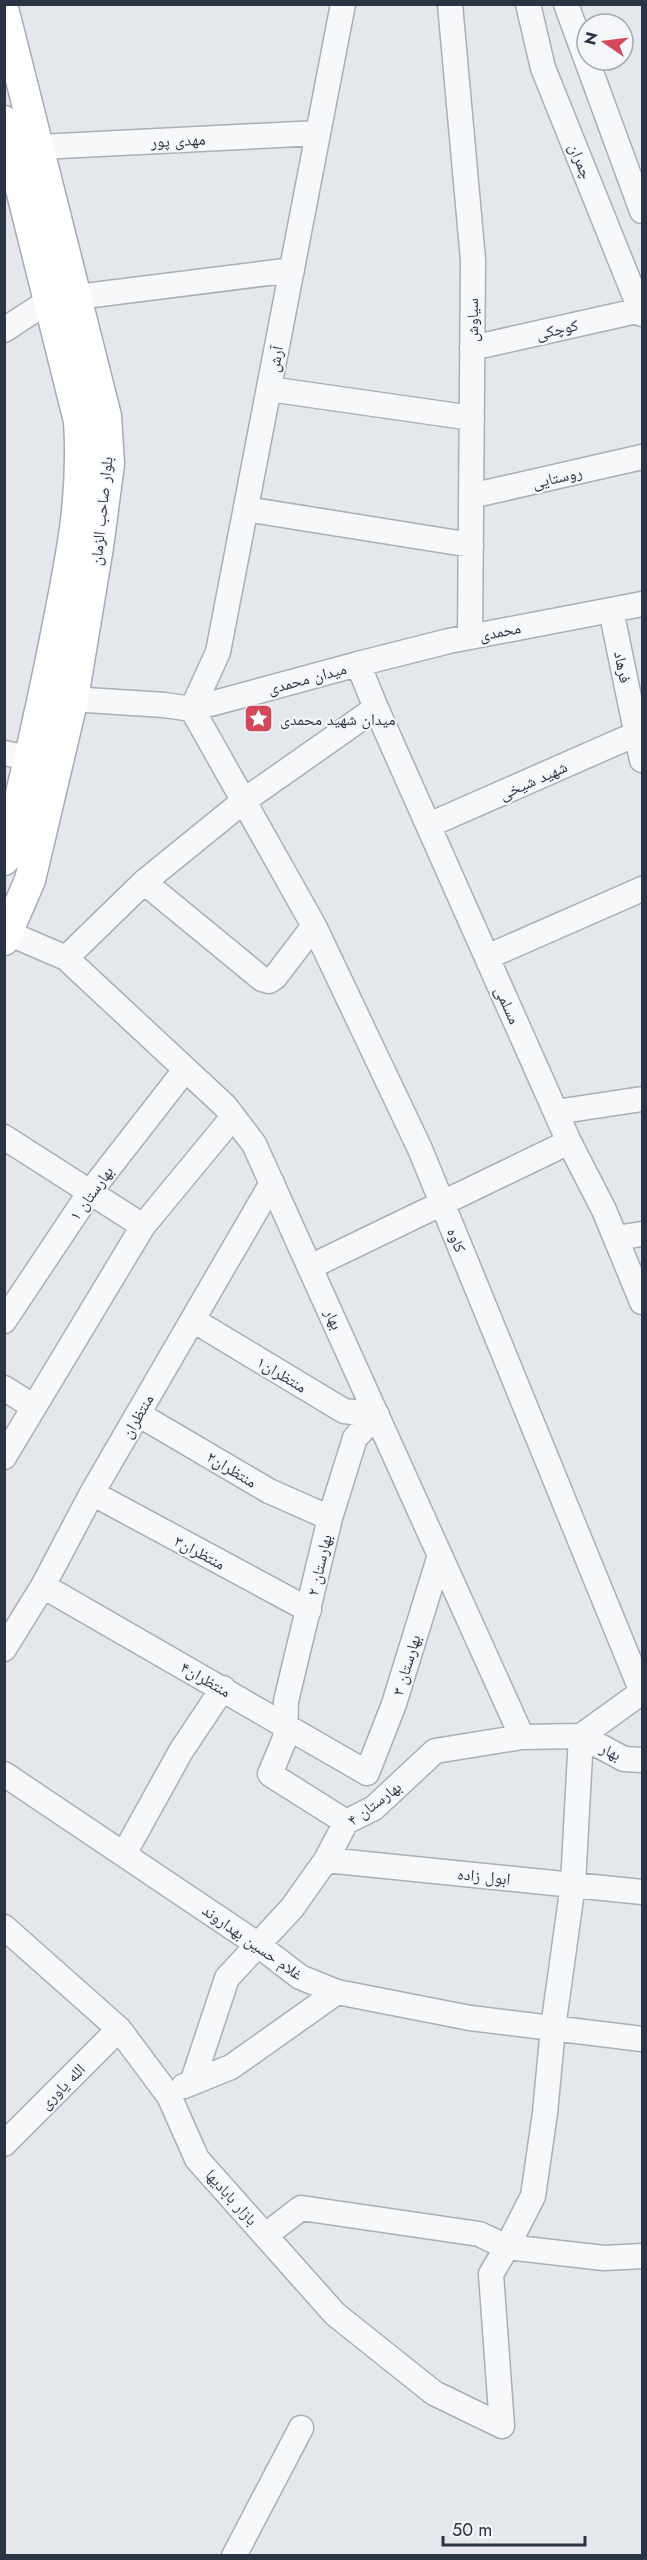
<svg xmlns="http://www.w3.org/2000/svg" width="647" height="2560" font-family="Jost,'Noto Naskh Arabic',sans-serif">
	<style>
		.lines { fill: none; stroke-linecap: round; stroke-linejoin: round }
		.minor-casing { stroke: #a9aeb7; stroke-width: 27 }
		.major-casing { stroke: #a3abb8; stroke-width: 33 }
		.minor { stroke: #f7f8fa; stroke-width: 24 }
		.major { stroke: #fff; stroke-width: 30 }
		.labels { text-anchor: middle; stroke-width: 4.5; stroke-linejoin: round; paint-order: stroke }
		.street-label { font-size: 16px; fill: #2b3445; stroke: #f4f6f9 }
		.poi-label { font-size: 16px; fill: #2b3445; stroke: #f4f6f9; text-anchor: start }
	</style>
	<rect width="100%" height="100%" fill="#e4e7ec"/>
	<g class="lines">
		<defs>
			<path id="minor" d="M450 4 473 260 470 637
				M528 4 543 68 642 314
				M566 4 642 211
				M39 147 318 133
				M77 297 292 270
				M4 330 50 300
				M472 348 641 310
				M269 389 472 418
				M471 496 642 457
				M246 509 471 545
				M611 610 642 760
				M358 664 449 641 642 604
				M56 698 164 705 192 709 218 652 343 4
				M376 708 569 1142 604 1210 642 1302
				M4 753 30 758
				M429 825 636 734
				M144 882 262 979 269 981 275 977 314 926
				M8 933 66 958 144 882 245 800 376 708 358 664 192 709 314 926 420 1149 642 1692
				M487 957 642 889
				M66 958 225 1106 254 1144 522 1737
				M556 1112 642 1099
				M4 1137 143 1226
				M616 1238 642 1234
				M310 1267 569 1142
				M193 1320 344 1411 377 1415
				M4 1321 90 1192 185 1070
				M4 1388 34 1407
				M138 1414 269 1491 330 1518
				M4 1457 143 1226 233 1117
				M92 1493 309 1610
				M43 1586 367 1773 394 1704 440 1555
				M4 1649 43 1586 92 1493 272 1183
				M581 1736 573 1884 553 2028 545 2113 533 2196 507 2247 604 2258 642 2256
				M581 1736 624 1759 642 1760
				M4 1774 257 1944 300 1977 337 1992 470 2018 642 2039
				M346 1822 270 1774 285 1738 286 1701 330 1518 355 1438 377 1415
				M124 1854 181 1751 223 1688
				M326 1860 642 1892
				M4 1927 119 2029 169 2096 197 2159 335 2314 434 2393 502 2426
				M193 2080 227 1978 292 1908 326 1860 346 1822 374 1808 435 1751 522 1737 581 1736 642 1692
				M184 2086 231 2067 337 1992
				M4 2144 119 2029
				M266 2235 301 2208 479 2234 507 2247 491 2274 502 2426
				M234 2556 301 2428"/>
			<path id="major" d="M4 12 106 416 109 464 98 547 73 698 30 880 4 940
				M4 121 79 421C84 498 71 559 56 634 41 710 24 785 4 860"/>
		</defs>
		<!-- minor casing -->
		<use href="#minor" class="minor-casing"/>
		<!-- major casing -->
		<use href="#major" class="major-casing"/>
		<!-- minor -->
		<use href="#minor" class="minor"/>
		<!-- major -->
		<use href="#major" class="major"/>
	</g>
	<!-- icons -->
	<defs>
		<symbol id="sight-square" viewBox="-11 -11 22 22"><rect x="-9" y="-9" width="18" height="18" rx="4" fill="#d1495b" stroke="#f4f6f9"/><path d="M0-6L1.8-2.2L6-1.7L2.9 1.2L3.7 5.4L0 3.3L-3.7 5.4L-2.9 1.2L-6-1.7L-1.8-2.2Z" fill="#fff"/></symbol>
	</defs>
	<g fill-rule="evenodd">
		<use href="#sight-square" x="242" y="702" width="33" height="33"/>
	</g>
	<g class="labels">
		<!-- street labels -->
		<g class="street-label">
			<text transform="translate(178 140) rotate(-3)" y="6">مهدی پور</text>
			<text transform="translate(581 161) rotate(68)" y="6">چمران</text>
			<text transform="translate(472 320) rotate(-90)" y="6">سیاوش</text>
			<text transform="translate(557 329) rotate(-13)" y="6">کوچکی</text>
			<text transform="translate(275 359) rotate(-79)" y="6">آرش</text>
			<text transform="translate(557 477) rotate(-13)" y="6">روستایی</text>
			<text transform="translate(101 511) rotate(-84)" y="6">بلوار صاحب الزمان</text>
			<text transform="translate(500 631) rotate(-11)" y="6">محمدی</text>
			<text transform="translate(623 667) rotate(79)" y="6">فرهاد</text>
			<text transform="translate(307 678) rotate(-15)" y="6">میدان محمدی</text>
			<text transform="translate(533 780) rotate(-24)" y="6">شهید شیخی</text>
			<text transform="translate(508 1005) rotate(66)" y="6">مسلمی</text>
			<text transform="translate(91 1193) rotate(-54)" y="6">بهارستان ۱</text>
			<text transform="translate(457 1240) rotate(68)" y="6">کاوه</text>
			<text transform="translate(334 1319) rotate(66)" y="6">بهار</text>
			<text transform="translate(282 1374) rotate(31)" y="6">منتظران۱</text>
			<text transform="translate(137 1416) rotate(-60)" y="6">منتظران</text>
			<text transform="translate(232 1469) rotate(31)" y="6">منتظران۲</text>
			<text transform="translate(200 1552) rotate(28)" y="6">منتظران۳</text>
			<text transform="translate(319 1565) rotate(-77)" y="6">بهارستان ۲</text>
			<text transform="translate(406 1665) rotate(-73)" y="6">بهارستان ۳</text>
			<text transform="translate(206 1679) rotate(30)" y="6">منتظران۴</text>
			<text transform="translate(611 1751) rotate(26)" y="6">بهار</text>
			<text transform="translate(374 1803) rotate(-37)" y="6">بهارستان ۴</text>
			<text transform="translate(484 1876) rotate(6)" y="6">ابول زاده</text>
			<text transform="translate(253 1942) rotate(35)" y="6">غلام حسین بهداروند</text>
			<text transform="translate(62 2086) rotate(-45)" y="6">الله یاوری</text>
			<text transform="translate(232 2197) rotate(48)" y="6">بازار بابادیها</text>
		</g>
		<!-- poi labels -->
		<g class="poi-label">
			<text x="280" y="725">میدان شهید محمدی</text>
		</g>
	</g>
	<!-- border -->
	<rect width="647" height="2560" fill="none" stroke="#2b3445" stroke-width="12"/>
	<!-- north arrow -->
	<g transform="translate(605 42) rotate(284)"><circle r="28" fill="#f4f6f9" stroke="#a4a8b1" stroke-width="1.5"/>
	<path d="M0-4.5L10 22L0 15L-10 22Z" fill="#d1495b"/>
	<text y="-9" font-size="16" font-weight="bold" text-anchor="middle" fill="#2b3445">N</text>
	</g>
	<!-- scale -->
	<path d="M443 2536v9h142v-9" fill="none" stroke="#2b3445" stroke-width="3"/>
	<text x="452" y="2536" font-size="18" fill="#2b3445" stroke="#f4f6f9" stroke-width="4.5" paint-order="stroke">50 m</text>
</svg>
